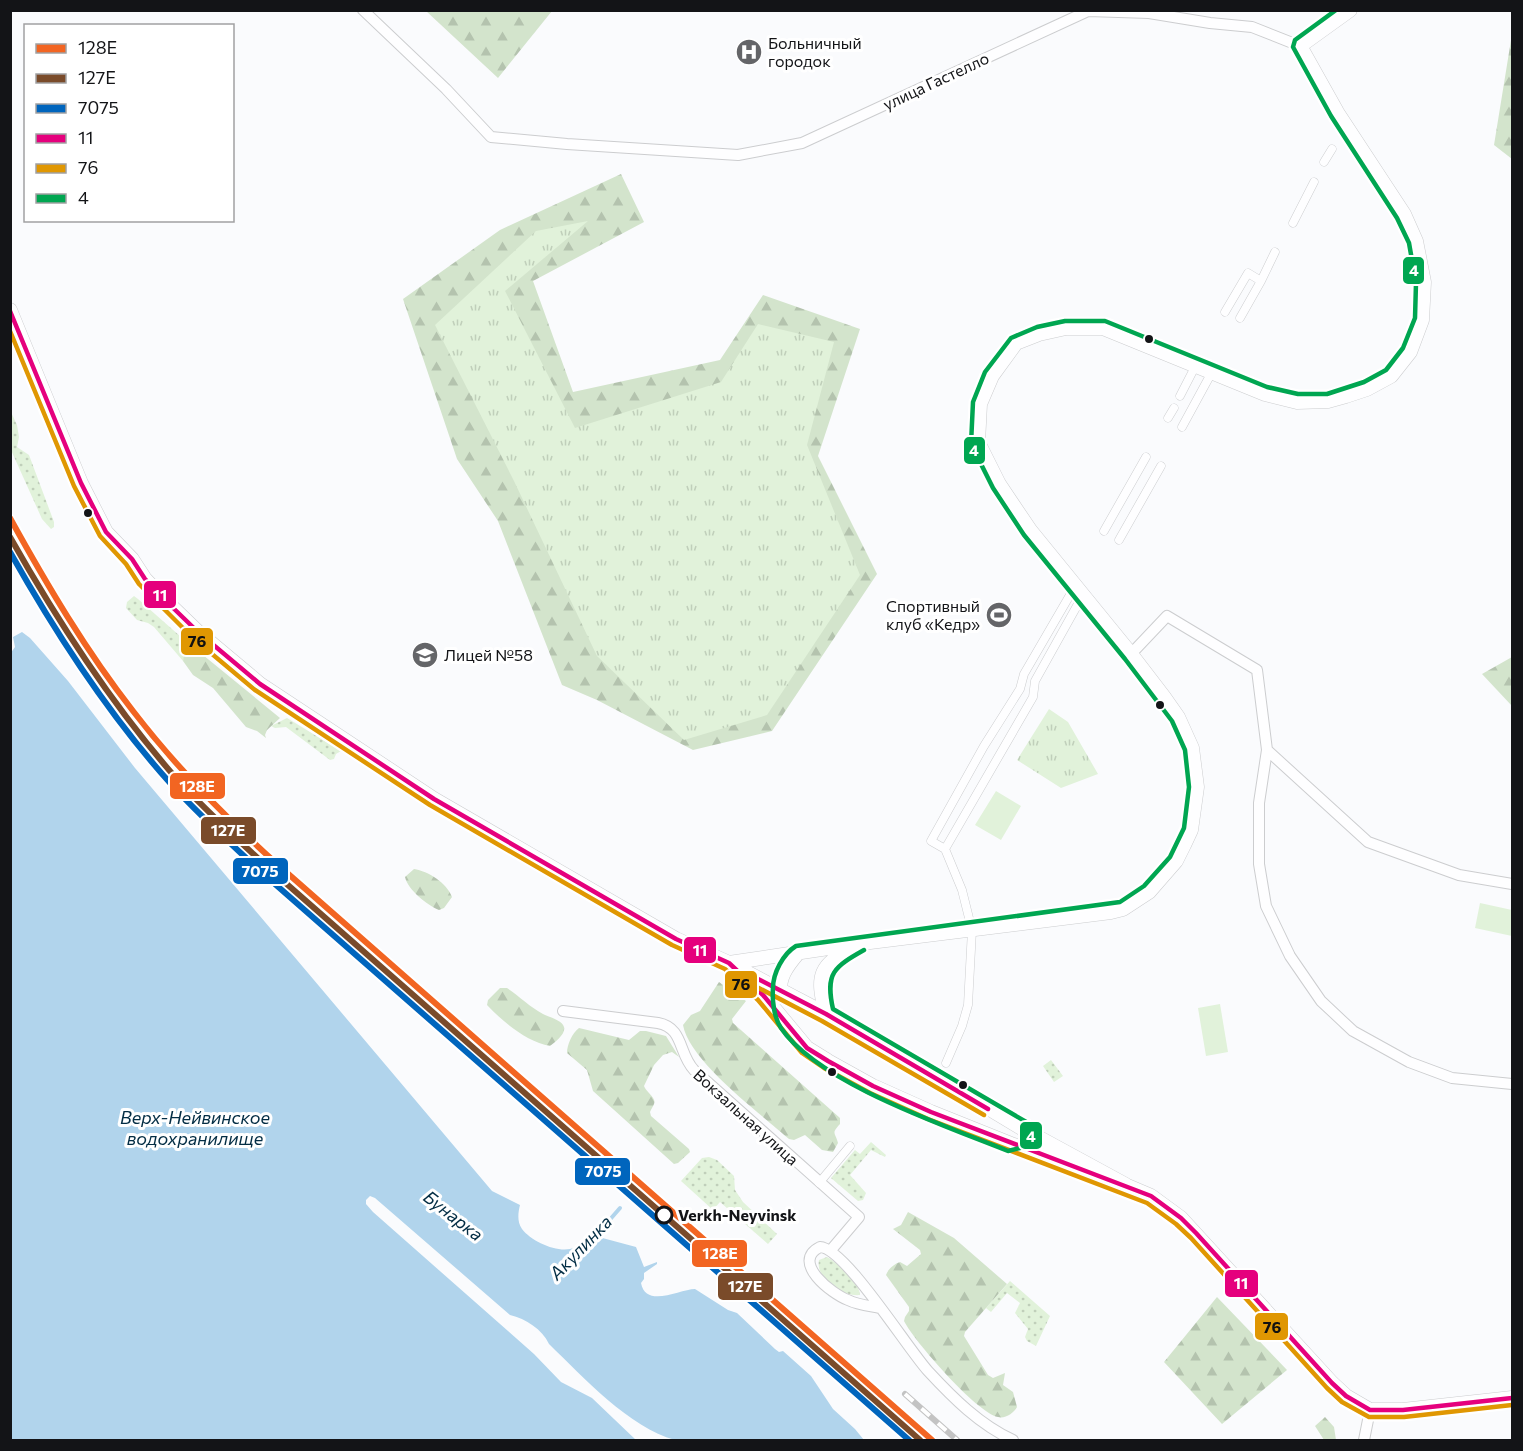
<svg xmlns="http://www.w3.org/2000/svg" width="1523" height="1451" font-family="Commissioner,sans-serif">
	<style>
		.grass { fill: url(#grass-dots) }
		.forest { fill: url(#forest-firs) }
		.park { fill: url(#park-tufts) }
		.garden { fill: #e1f2da }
		.water { fill: #b1d4ec }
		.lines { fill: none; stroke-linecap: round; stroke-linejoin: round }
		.stream { stroke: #b1d4ec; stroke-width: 4 }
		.pedestrian-casing { stroke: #cccdcf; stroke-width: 9 }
		.minor-casing { stroke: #cccdcf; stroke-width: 12 }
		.tertiary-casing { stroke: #cccdcf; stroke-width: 15 }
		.pedestrian { stroke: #fefeff; stroke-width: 8 }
		.minor { stroke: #fefeff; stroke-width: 10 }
		.tertiary { stroke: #fefeff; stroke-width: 14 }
		.rail-casing { stroke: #c3c3c3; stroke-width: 6 }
		.rail { stroke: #fff; stroke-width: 4; stroke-dasharray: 11; stroke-linecap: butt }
		.bus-1-casing { stroke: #fff; stroke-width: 9 }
		.bus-2-casing { stroke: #fff; stroke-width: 9 }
		.bus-3-casing { stroke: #fff; stroke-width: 9 }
		.bus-1 { stroke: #e5007d; stroke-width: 4.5 }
		.bus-2 { stroke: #e09702; stroke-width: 4.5 }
		.bus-3 { stroke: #00a651; stroke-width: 4.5 }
		.rail-1-casing { stroke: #fff; stroke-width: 10 }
		.rail-2-casing { stroke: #fff; stroke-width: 10 }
		.rail-3-casing { stroke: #fff; stroke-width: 10 }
		.rail-1 { stroke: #f26522; stroke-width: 6 }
		.rail-2 { stroke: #7a4b2a; stroke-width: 6 }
		.rail-3 { stroke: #0065bd; stroke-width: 6 }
		.bus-dot { fill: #131417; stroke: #fff; stroke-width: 2 }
		.stop-dot { fill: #fff; stroke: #131417; stroke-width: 3 }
		.labels { text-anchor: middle; stroke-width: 6; stroke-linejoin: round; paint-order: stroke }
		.poi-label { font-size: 16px; fill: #131417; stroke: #fff; text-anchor: start }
		.street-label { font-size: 16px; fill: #131417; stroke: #fff }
		.stop-label { font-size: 16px; font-weight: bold; fill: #131417; stroke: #fff; text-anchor: start }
		.water-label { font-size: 18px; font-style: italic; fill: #032d44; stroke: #fff }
		.line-badge { stroke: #fff; stroke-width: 2 }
		.badge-label { font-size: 16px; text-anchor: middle; font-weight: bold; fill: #fff }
		.pale-badge-label { font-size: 16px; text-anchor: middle; font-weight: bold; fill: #111 }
	</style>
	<defs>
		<pattern id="grass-dots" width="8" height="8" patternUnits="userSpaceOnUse" patternTransform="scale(1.5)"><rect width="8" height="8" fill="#e1f2da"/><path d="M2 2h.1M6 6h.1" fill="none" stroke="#c0cfba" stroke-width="1.8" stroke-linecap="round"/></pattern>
		<pattern id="forest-firs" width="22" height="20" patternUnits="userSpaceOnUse" patternTransform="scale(1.5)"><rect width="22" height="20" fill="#d3e4cc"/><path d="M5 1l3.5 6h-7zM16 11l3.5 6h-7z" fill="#b4c3ae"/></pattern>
		<pattern id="park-tufts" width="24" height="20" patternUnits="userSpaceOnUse" patternTransform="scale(1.5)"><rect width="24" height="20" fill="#e1f2da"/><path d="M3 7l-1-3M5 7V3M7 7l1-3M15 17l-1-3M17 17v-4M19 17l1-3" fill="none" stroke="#c0cfba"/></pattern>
	</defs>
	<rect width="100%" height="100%" fill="#fafbfd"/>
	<!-- grass -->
	<path class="grass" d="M10 410 17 425 19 437 17 447 29 455 54 522V527L51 529 42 519 11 450Z
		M134 596 138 599 198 652 185 655 183 661 154 627 148 623 137 620 126 608 127 602Z
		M287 718 341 751 336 754 334 759 330 760 286 727 275 728 271 726Z
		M1051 1060 1063 1076 1054 1082 1043 1066Z
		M871 1142 886 1155 885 1157 871 1150 850 1175 866 1193 863 1200 858 1201 831 1178 855 1150 860 1154Z
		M709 1157 717 1160 734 1176 735 1190 743 1202 777 1234 768 1244 720 1202 713 1210 681 1181 702 1158Z
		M827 1257C836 1261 861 1286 860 1295 843 1297 815 1279 819 1260Z
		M1010 1281 1050 1316 1036 1346 1027 1341 1025 1337 1028 1329 1015 1313 1020 1303 1007 1293 991 1312 986 1308Z"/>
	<!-- forest -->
	<path class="forest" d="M426 11H552L498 78Z
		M1512 34V159L1494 145Z
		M621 174 644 222 533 281 573 392 720 360 763 295 860 329 818 456 877 574 772 731 693 750 597 700 562 685 498 521 457 459 403 299 500 230Z
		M190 652H198L203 655 280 718 267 730 265 735 266 738 257 731 246 727 213 688 193 675 183 661 184 655Z
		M1512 657V706L1482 674Z
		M414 869C428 871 447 883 452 897L444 908 439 910C427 905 408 890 405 877Z
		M719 982 746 1001 732 1019 733 1023 840 1118V1124C831 1134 835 1132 838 1143L833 1152 822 1150 805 1135 794 1140 789 1139C761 1114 689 1061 683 1025L691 1015 700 1011Z
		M500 988H507C519 996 530 1007 543 1014 549 1017 562 1020 564 1027 566 1034 555 1042 550 1046 527 1042 503 1022 487 1005L488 1000Z
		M579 1028 629 1040 640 1031H646L666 1036 679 1057 672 1052 663 1055 654 1065 644 1086C646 1092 657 1098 654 1104 653 1107 651 1109 650 1112L651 1116 689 1149 690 1152 678 1163 674 1164 593 1091 587 1070 567 1053C567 1045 572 1033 579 1028Z
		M908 1212 954 1238 1007 1284 965 1332 964 1336 988 1375 993 1378 1005 1373 1003 1385 1013 1392 1017 1407C1014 1413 1005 1419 998 1417 977 1413 914 1341 904 1321L905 1317 909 1311V1307L886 1275C888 1269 894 1264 900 1262L907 1266 921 1254 920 1250 893 1229 901 1225Z
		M1217 1297 1287 1370 1222 1424 1164 1362Z
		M1325 1417 1334 1427 1336 1440H1324L1315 1426Z"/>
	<!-- park -->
	<path class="park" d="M588 221 505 291 575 428 721 382 758 324 834 342 807 445 860 575 767 715 684 740 597 656 514 481 435 325 536 231Z
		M1049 709 1068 722 1098 774 1061 788 1017 760Z"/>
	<!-- garden -->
	<path class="garden" d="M996 791 1021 806 1001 840 975 825Z
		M1480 903 1512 910V936L1475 928Z
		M1220 1004 1228 1052 1206 1056 1198 1008Z"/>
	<!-- water -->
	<path class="water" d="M22 632 30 638 68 681 135 768 492 1191 520 1205C518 1213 517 1222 522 1229 531 1241 555 1252 570 1249 580 1247 585 1238 595 1236L636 1247 644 1267 657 1262V1264L644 1273V1279L641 1283C646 1309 680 1289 695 1289L728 1310 737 1313 775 1349 779 1352 783 1351 811 1376 833 1409 855 1429 864 1440H675C630 1428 583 1377 549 1344 542 1329 526 1319 510 1315L375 1198 370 1196 366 1200V1204L373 1212 534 1354 561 1382 592 1398 636 1440H11L10 654 15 647 13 637Z"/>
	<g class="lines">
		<!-- stream -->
		<path class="stream" d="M593 1239 620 1208"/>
		<defs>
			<path id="pedestrian" d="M1324 162 1332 149
				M1293 223 1314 182
				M1261 281 1275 252
				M1225 312 1248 273 1261 281 1240 318
				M1180 396 1196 365
				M1168 418 1174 408
				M1182 427 1212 372
				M1104 531 1146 457
				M1119 540 1161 466
				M1070 595 1024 674 1020 689 984 746 931 841 945 849 1033 697 1035 681 1078 604
				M945 849 962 890 972 930 968 1005 962 1026 946 1063
				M819 1183 850 1146"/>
			<path id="minor" d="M363 10 446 89 491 137 567 144 738 155 802 143 1088 11 1149 13 1210 23 1252 27 1300 46
				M1131 654 1167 616 1257 670 1267 750 1259 803V864L1266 906 1290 956 1321 1001 1353 1031 1409 1062 1452 1078 1512 1084
				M1267 750 1368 842 1459 875 1512 884
				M563 1011 658 1023C684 1028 678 1053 694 1070L859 1217 831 1250
				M880 1308C870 1306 858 1305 848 1300 832 1294 790 1262 820 1247 845 1248 907 1348 928 1371 953 1398 980 1425 1013 1440
				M1364 1440 1370 1410"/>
			<path id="tertiary" d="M10 310 81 483 106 532 132 559 145 579 168 603 198 632 260 684 434 799 676 939 729 963 826 1014 935 1076 1023 1129 1126 1185
				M729 963 862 943 1111 912 1123 909 1149 892 1176 861 1184 845 1191 830 1197 787 1192 748 1178 717 1164 697 1131 654 1030 530 999 484 978 442 980 404 992 376 1016 343 1039 334 1066 328H1103L1265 394 1297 402 1328 401 1346 396 1367 389 1391 376 1410 352 1422 320 1424 282 1416 241 1404 214 1337 112 1300 46 1350 10
				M743 977 763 995 807 1048 828 1061 873 1086 931 1112 1011 1144 1083 1170
				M780 997C778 978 786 967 798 953
				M826 1014C816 974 819 966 855 946
				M1118 1182 1151 1196 1181 1218 1332 1383 1346 1396 1370 1410H1403L1512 1398"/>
		</defs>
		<!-- pedestrian casing -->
		<use href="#pedestrian" class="pedestrian-casing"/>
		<!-- minor casing -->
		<use href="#minor" class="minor-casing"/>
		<!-- tertiary casing -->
		<use href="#tertiary" class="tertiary-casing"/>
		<!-- pedestrian -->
		<use href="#pedestrian" class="pedestrian"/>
		<!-- minor -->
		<use href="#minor" class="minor"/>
		<!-- tertiary -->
		<use href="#tertiary" class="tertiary"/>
		<defs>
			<path id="rail" d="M905 1394 957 1440"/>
		</defs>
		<!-- rail casing -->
		<use href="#rail" class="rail-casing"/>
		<!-- rail -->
		<use href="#rail" class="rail"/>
		<defs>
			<path id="bus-1" d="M10 311 81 483 106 532 132 559 145 579 168 603 198 632 260 684 434 799 676 939 729 963 763 995 807 1048 828 1061 873 1086 931 1112 1151 1196 1181 1218 1196 1233 1332 1383 1346 1396 1370 1410H1403L1512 1398
				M758 979 826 1014 988 1109"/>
			<path id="bus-2" d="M10 331 74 486 100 536 126 564 139 584 193 638 255 690 430 805 672 945 725 969 758 1000 802 1053 824 1068 870 1093 928 1119 1147 1203 1176 1224 1191 1238 1327 1388 1342 1402 1369 1417H1404L1512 1405
				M755 986 822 1021 984 1115"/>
			<path id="bus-3" d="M864 950C834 967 825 973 833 1009L1028 1123C1032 1129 1032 1140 1028 1146L1008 1151C946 1126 818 1083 781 1028 774 1018 772 1000 773 988 773 973 783 954 796 946L1120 902 1144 886 1170 857 1184 828 1189 787 1185 750 1172 721 1125 659 1024 535 993 488 971 444 973 402 985 372 1011 338 1037 327 1065 321H1105L1267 387 1298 394H1327L1364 382 1386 370 1403 348 1415 318 1416 283 1409 243 1397 218 1331 116 1293 47 1295 40 1336 10"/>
		</defs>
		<!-- bus-1 casing -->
		<use href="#bus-1" class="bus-1-casing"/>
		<!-- bus-2 casing -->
		<use href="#bus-2" class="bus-2-casing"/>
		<!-- bus-3 casing -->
		<use href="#bus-3" class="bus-3-casing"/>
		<!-- bus-1 -->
		<use href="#bus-1" class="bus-1"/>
		<!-- bus-2 -->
		<use href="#bus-2" class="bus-2"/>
		<!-- bus-3 -->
		<use href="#bus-3" class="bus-3"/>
		<defs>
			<path id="rail-1" d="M10 518C47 585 86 651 133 711 176 767 225 817 277 864L932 1440"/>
			<path id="rail-2" d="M10 537C58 622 111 704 176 778 203 808 234 836 264 864L920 1440"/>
			<path id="rail-3" d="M10 552C56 634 108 714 171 784 198 814 229 842 259 870L909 1440"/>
		</defs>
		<!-- rail-1 casing -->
		<use href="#rail-1" class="rail-1-casing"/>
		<!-- rail-2 casing -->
		<use href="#rail-2" class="rail-2-casing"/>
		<!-- rail-3 casing -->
		<use href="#rail-3" class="rail-3-casing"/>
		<!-- rail-1 -->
		<use href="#rail-1" class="rail-1"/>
		<!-- rail-2 -->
		<use href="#rail-2" class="rail-2"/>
		<!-- rail-3 -->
		<use href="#rail-3" class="rail-3"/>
	</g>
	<!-- icons -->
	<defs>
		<symbol id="hospital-disc" viewBox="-11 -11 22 22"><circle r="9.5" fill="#646568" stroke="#fff"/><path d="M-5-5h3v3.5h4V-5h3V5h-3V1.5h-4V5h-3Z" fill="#fff"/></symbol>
		<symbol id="stadium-disc" viewBox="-11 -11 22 22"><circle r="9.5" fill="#646568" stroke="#fff"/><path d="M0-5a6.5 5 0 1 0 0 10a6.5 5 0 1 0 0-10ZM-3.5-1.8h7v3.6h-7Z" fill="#fff"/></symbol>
		<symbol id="school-disc" viewBox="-11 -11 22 22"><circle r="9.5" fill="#646568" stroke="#fff"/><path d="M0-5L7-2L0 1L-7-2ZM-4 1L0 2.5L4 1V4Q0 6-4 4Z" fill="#fff"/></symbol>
	</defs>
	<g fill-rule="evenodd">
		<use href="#hospital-disc" x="734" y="37" width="30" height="30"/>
		<use href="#stadium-disc" x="984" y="600" width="30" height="30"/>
		<use href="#school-disc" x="410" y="640" width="30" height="30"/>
	</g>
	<!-- markers -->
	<g class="bus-dot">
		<circle cx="1149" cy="339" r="5"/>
		<circle cx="88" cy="513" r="5"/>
		<circle cx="1160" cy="705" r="5"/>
		<circle cx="832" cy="1072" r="5"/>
		<circle cx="963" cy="1085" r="5"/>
	</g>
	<circle class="stop-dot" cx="664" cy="1215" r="8"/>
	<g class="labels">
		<!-- poi labels -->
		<g class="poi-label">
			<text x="768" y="49">Больничный<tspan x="768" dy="18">городок</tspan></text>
			<text x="980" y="612" text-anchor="end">Спортивный<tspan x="980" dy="18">клуб «Кедр»</tspan></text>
			<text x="444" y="661">Лицей №58</text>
		</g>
		<!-- street labels -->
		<g class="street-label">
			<text transform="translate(936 81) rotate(-25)" y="6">улица Гастелло</text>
			<text transform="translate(746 1117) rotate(42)" y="6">Вокзальная улица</text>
		</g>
		<!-- stop labels -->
		<g class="stop-label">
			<text x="678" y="1221">Verkh-Neyvinsk</text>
		</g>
		<!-- water labels -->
		<g class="water-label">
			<text x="195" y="1124">Верх-Нейвинское<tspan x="195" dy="21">водохранилище</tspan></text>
			<text transform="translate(453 1216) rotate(38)" y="6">Бунарка</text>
			<text transform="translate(581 1248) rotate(-46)" y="6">Акулинка</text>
		</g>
	</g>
	<g class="line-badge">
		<rect x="1402" y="256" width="23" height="29" rx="6" fill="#00a651"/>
		<rect x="963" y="436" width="23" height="29" rx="6" fill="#00a651"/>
		<rect x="143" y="580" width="34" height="29" rx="6" fill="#e5007d"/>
		<rect x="180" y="627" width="34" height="29" rx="6" fill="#e09702"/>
		<rect x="169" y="772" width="57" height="28" rx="6" fill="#f26522"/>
		<rect x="200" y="816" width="57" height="29" rx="6" fill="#7a4b2a"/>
		<rect x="232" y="857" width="57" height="28" rx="6" fill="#0065bd"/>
		<rect x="683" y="936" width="34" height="28" rx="6" fill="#e5007d"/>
		<rect x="724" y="970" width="34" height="29" rx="6" fill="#e09702"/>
		<rect x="1019" y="1121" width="24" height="29" rx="6" fill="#00a651"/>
		<rect x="574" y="1157" width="57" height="29" rx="6" fill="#0065bd"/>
		<rect x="691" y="1239" width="57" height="29" rx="6" fill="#f26522"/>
		<rect x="1224" y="1269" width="35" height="29" rx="6" fill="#e5007d"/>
		<rect x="717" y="1272" width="57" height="29" rx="6" fill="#7a4b2a"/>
		<rect x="1254" y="1312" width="35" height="29" rx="6" fill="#e09702"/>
	</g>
	<g class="badge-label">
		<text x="1414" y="276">4</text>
		<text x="974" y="456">4</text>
		<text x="160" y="601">11</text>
		<text x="197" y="792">128Е</text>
		<text x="228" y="836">127Е</text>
		<text x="260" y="877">7075</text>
		<text x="700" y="956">11</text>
		<text x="1031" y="1142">4</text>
		<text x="603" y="1177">7075</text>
		<text x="720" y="1259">128Е</text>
		<text x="1241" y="1289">11</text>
		<text x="745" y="1292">127Е</text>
	</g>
	<g class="pale-badge-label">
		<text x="197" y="647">76</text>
		<text x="741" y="990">76</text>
		<text x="1272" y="1333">76</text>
	</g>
	<!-- border -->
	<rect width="1523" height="1451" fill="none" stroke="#131417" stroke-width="24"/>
	<!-- legend -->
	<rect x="24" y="24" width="210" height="198" fill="#ffffff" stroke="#a1a1a2" stroke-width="1.5"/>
	<rect x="36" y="44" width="30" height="9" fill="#f26522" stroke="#a1a1a2" stroke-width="1.5"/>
	<text x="78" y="54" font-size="18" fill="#131417">128Е</text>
	<rect x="36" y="74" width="30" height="9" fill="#7a4b2a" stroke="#a1a1a2" stroke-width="1.5"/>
	<text x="78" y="84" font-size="18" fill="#131417">127Е</text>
	<rect x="36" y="104" width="30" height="9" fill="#0065bd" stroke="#a1a1a2" stroke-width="1.5"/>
	<text x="78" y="114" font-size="18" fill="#131417">7075</text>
	<rect x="36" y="134" width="30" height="9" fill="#e5007d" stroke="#a1a1a2" stroke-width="1.5"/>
	<text x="78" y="144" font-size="18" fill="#131417">11</text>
	<rect x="36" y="164" width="30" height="9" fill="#e09702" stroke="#a1a1a2" stroke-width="1.5"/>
	<text x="78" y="174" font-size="18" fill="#131417">76</text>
	<rect x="36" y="194" width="30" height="9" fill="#00a651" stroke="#a1a1a2" stroke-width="1.5"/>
	<text x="78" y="204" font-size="18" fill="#131417">4</text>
</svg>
